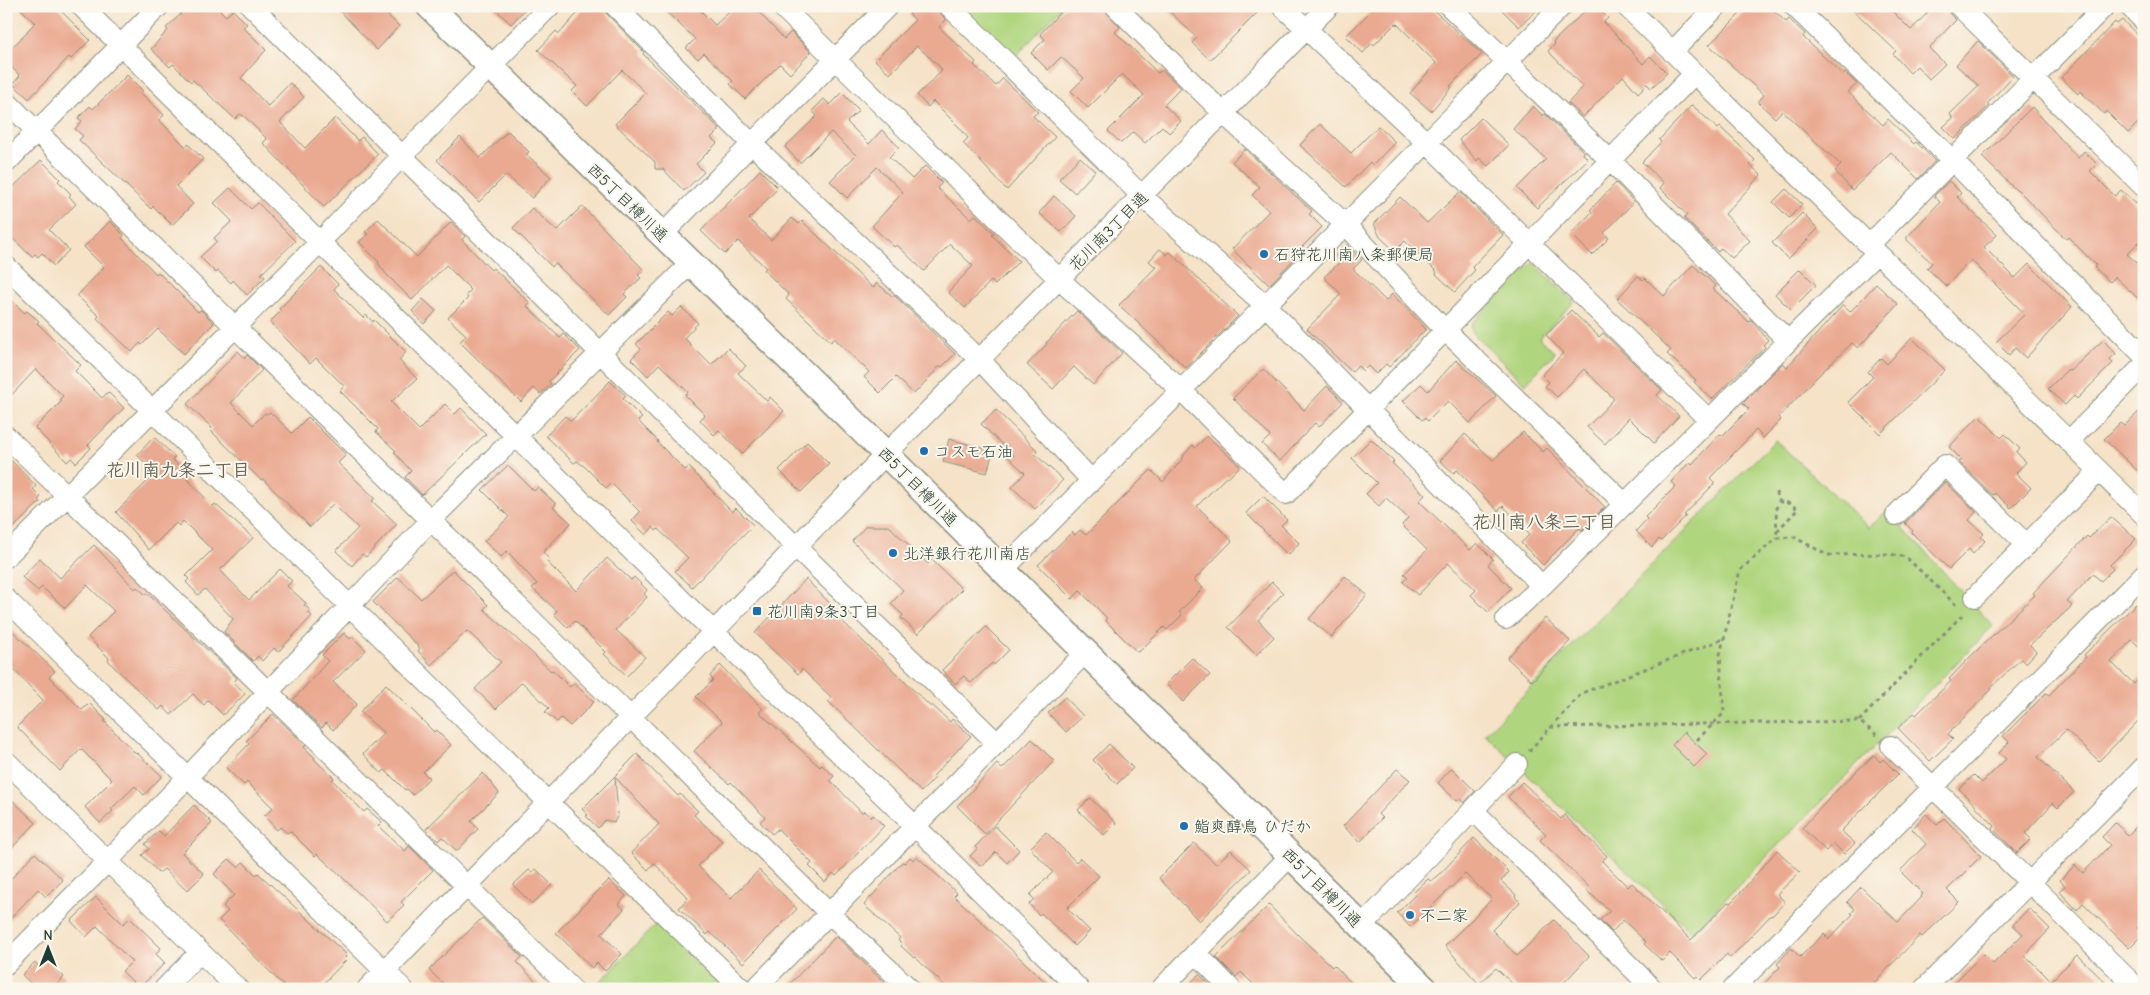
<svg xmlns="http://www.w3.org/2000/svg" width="2150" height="995" font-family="'Comic Neue','Klee One',sans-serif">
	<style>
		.green { fill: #b0d57f; stroke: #68895a }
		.building { fill: #eaa991 }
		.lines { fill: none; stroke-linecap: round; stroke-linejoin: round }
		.minor-casing { stroke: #8a907e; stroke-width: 22 }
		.major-casing { stroke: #8a907e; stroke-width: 28 }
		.path { stroke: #8a907e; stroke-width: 3; stroke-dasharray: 4 4; stroke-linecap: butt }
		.minor { stroke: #fff; stroke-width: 20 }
		.major { stroke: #fff; stroke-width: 25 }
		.poi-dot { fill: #1f6fb2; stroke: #fbf7ec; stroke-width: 2 }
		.labels { text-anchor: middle; stroke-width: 4; stroke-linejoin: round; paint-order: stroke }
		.street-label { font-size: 16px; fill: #1f3d34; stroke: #fbf7ec }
		.poi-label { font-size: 16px; fill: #1f3d34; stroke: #fbf7ec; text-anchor: start }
		.neighbourhood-label { font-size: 18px; font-weight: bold; fill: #666355; stroke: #fbf7ec }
	</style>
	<rect width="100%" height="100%" fill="#fbf7ec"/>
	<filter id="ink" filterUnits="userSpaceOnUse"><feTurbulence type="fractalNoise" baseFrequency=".02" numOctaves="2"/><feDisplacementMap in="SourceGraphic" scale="10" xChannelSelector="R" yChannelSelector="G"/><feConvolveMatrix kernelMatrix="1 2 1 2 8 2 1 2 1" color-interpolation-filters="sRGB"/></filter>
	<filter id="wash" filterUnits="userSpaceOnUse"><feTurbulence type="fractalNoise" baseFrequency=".0096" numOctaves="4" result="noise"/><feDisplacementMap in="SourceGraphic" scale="20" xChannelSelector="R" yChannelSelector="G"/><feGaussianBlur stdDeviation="1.12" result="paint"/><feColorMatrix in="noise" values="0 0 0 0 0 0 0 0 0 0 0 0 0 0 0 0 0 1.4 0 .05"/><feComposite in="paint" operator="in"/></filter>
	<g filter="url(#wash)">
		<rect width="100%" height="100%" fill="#f5e2c7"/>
		<!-- green -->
		<path class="green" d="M955 6H1063L1016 56 960 17Z
			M1533 262 1574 302 1539 338 1555 353 1525 384 1472 333 1471 324Z
			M1775 440 1869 528 1887 510 1993 626 1692 933 1485 734Z
			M658 922 726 989H593Z"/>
		<g id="blocks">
			<!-- building -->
			<path class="building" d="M18 6H56L90 40 71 59 69 57 29 99 13 84 20 76 6 61V53L28 32 27 31 35 23Z
				M173 6H216L226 16 233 10 247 24 243 27 266 50 241 78 268 106 290 83 304 97 280 122 305 148 335 118 358 141 362 137 378 154 324 207 263 143 267 139 245 117 240 114 235 119 193 80 191 82 173 64 170 67 151 49 168 30 166 28 181 14Z
				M335 6H378L399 26 377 50Z
				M492 6H528L511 24Z
				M584 6H599L644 52 643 54 720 129 711 138 717 143 696 164 704 172 684 191 663 169H655V162L615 124 646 93 622 70 587 106 572 91 577 86 538 50 556 31 559 34Z
				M660 6H696L715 25 736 6H753L784 39 791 32 811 52 790 74 780 64 745 99 730 84 733 81 704 53 698 59 686 48 695 39Z
				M916 6 937 8 946 20 939 27 976 62 974 65 996 86 1003 78 1038 112 1033 116 1055 137 1007 190 963 143 968 138 959 127 933 101 928 107 917 95 942 71 939 66 917 46 890 74 875 60 915 20 909 14Z
				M1066 6H1094L1101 12 1104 9 1120 27 1115 32 1158 73 1162 70 1181 88 1164 105 1181 121 1169 133 1162 126 1145 143 1133 132 1121 143 1108 131 1144 95 1122 74 1088 108 1071 91 1084 78 1061 57 1048 70 1031 53 1045 39 1040 34Z
				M1164 6H1264L1210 60 1192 43 1197 38Z
				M1376 6H1429L1482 54 1450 86 1452 87 1431 111 1410 93 1436 63 1396 23 1374 45 1372 43 1363 53 1346 36Z
				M1498 6H1541L1519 27Z
				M1590 6H1596L1608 18 1604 22 1643 64 1650 56 1667 73 1651 88 1647 84 1638 93 1623 76 1583 117 1568 103 1583 87 1548 51 1555 44 1553 42Z
				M1748 6H1769L1786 22 1789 19 1805 34 1803 37 1843 75 1845 73 1857 84 1848 92 1883 125 1888 119 1914 144 1916 142 1935 161 1918 179 1891 152 1852 190 1835 171 1841 165 1782 111 1775 118 1758 102 1764 95 1709 45Z
				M1849 6H1887L1911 30 1934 6H1947L1950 14 1956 20 1929 48 1945 64 1929 79 1917 66 1910 73 1893 54 1896 51Z
				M2122 20 2144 41V117L2128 133 2106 111 2104 114 2080 91 2078 94 2061 78 2115 22 2117 24Z
				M1978 41 2013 76 1987 104 1989 106 1955 139 1943 127 1953 118 1950 114 1979 86 1956 65Z
				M127 75 143 91 141 93 164 115 159 120 186 147 188 144 203 159 176 186 193 204 172 225 153 206 151 209 79 140 83 136 75 129 82 121 78 118 90 106 93 109Z
				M842 93 859 110 847 122 869 144 882 130 899 147 889 157 912 179 925 166 942 183 937 188 971 219 975 215 994 233 992 235 1019 261 995 285 991 281 965 308 948 292 973 266 950 244 924 271 897 245 894 247 872 226 903 192 877 167 847 198 830 181 856 155 831 132 800 163 785 147 817 116 812 111 824 99 830 105Z
				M1692 105 1718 129 1720 127 1755 160 1750 165 1761 175 1725 214 1750 241 1732 258 1721 248 1718 252 1684 218 1687 215 1660 188 1664 183 1642 162 1661 142 1659 140Z
				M1533 106 1543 116 1545 114 1584 152 1583 154 1588 159 1537 208 1517 188 1546 159 1513 129Z
				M2032 107 2078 158 2084 151 2097 164 2090 171 2115 196 2121 190 2136 204 2140 198 2144 199V237L2127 254 2144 269V304L2115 277 2110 282 2094 267 2096 265 2068 237 2066 239 2023 195 2017 189 2016 190 1982 157Z
				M1481 118 1509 145 1488 166 1479 158 1477 161 1459 140Z
				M1320 124 1351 153 1378 126 1395 142 1373 165 1370 162 1346 187 1300 145Z
				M508 131 529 152 526 154 551 177 532 198 506 175 479 202 437 160 460 137 480 158Z
				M1245 149 1312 211 1309 214 1322 227 1293 256 1295 258 1269 285 1232 249 1269 211 1252 195 1260 187 1232 162Z
				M1080 157 1095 171 1075 193 1059 179Z
				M41 160 60 179 58 181 71 194 69 196 76 204 49 230 69 250 54 266 42 253 38 257 35 254 32 257 6 232V194Z
				M760 170 778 188 749 219 771 240 792 218 799 224 802 221 873 288 877 283 893 297 894 295 955 354 942 367 940 366 914 394 896 377 880 393 864 377 869 372 834 338 831 342 786 299 789 295 764 270 766 268 738 241 725 254 701 231Z
				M1949 181 1961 193 1957 197 1997 235 1984 247 2015 278 2029 264 2072 307 2026 358 2015 348 2009 355 1996 342 2025 314 1971 260 1946 286 1927 268 1932 263 1907 240V237L1940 202 1934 196Z
				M1616 183 1634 202 1604 233 1609 238 1592 255 1571 234 1592 212 1590 210Z
				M230 188 251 209 258 203 295 241 261 274 265 277 247 295 233 280 231 283 218 271 216 273 200 257 217 241 214 238 232 221 214 203Z
				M1786 189 1802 204 1789 218 1773 202Z
				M1460 192 1503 235 1472 267 1475 270 1455 292 1436 274 1437 272 1405 241 1395 251 1380 237 1374 224 1400 197 1427 223Z
				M1054 196 1076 216 1061 232 1039 213Z
				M582 206 644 270 638 275 641 278 624 294 627 297 609 315 555 263 552 267 513 228 532 208 557 231Z
				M1802 213 1818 229 1788 259 1772 243Z
				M378 219 417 257 451 222 465 236 462 240 491 270 493 268 530 303 527 306 560 338 564 334 580 350 549 381 551 384 540 394 534 388 521 402 460 342 466 335 448 318 468 298 466 295 471 290 446 265 412 300 386 274 378 263 379 262 359 242 368 234 365 232Z
				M110 221 124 235 122 238 156 274 158 272 198 312 201 310 214 323 184 354 158 329 142 345 140 343 132 352 97 318 99 316 77 296 104 267 84 247Z
				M1347 245 1362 260 1353 269 1386 301 1392 294 1426 329 1389 367 1386 364 1376 374 1368 366 1363 371 1358 366 1352 372 1307 329 1341 294 1324 277 1341 261 1336 256Z
				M1160 249 1167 255 1170 252 1238 316 1186 368 1119 305 1156 267 1149 261Z
				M1693 265 1716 286 1713 289 1749 322 1751 320 1768 340 1763 345 1765 347 1712 399 1694 382 1696 380 1667 354 1671 350 1617 299 1638 276 1643 280 1645 278 1664 296Z
				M321 267 338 284 334 289 363 318 366 315 373 322 374 320 406 352 399 360 417 379 391 402 419 430 445 404 455 414 461 408 486 434 422 495 405 477 411 471 394 452 396 451 376 432 378 429 340 391 344 386 316 358 310 364 270 322 281 311 279 309Z
				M1800 269 1816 285 1791 310 1775 294Z
				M1876 284 1898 304 1858 348 1852 343 1814 380 1779 417 1781 420 1763 438 1756 430 1710 478 1715 483 1684 515 1686 516 1661 541 1659 539 1652 547 1636 531 1647 519 1645 517 1676 486 1671 482 1690 462 1692 464 1720 434 1722 436 1749 409 1743 403 1783 363 1787 367 1843 305 1850 312Z
				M6 296 25 313 27 311 39 321 37 323 81 365 75 371 102 398 108 392 124 408 88 445 91 448 76 463 71 458 67 462 35 428 62 401 60 399 63 396 36 369 6 401Z
				M423 299 436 311 424 324 412 311Z
				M681 307 698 323 684 338 711 365 728 348 746 366 738 373 767 401 770 397 784 411 742 454 719 430 714 435 700 420 705 415 685 395 688 392 659 364 648 376 631 359 641 349 636 344 668 312 672 316Z
				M1571 310 1599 337 1603 333 1662 390 1657 395 1679 416 1654 443 1629 418 1605 444 1587 427 1614 399 1584 369 1557 397 1545 386 1549 382 1542 375 1563 353 1546 335Z
				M1077 311 1122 353 1093 385 1074 367 1053 389 1027 365 1047 344 1046 343Z
				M1912 338 1945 370 1880 434 1848 402 1873 377 1868 372 1881 358 1887 364Z
				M2103 340 2116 354 2110 359 2113 363 2077 399 2074 396 2065 405 2048 389 2068 369 2070 371Z
				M238 351 245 358 247 355 262 370 231 403 253 425 265 413 267 414 270 412 292 433 308 417 346 455 338 463 375 498 372 501 397 524 366 557 362 554 352 566 336 551 358 528 333 504 310 527 263 479 261 480 210 430 212 428 187 404Z
				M1456 360 1496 396 1470 423 1448 401 1428 421 1425 418 1422 420 1403 401 1421 384 1428 391Z
				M1263 369 1304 410 1327 386 1343 402 1319 427 1315 423 1280 461 1262 444 1270 436 1233 398Z
				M610 381 626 396 623 399 642 418 638 421 658 441 657 442 685 470 689 467 732 512 736 508 753 525 692 587 675 571 688 558 658 529 656 531 653 527 646 535 632 521 640 512 611 483 606 488 585 467 577 461 574 463 546 436 565 416 571 421Z
				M2144 407V477L2104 439 2120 423 2124 426Z
				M996 410 1038 451 1035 454 1063 480 1035 509 1012 487 1025 473 1005 454 1014 456 981 424Z
				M1979 416 2001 438 2005 434 2020 449 2016 452 2026 462 2016 473 2031 488 2011 508 1995 493 1993 495 1959 462 1962 460 1949 447Z
				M1523 432 1543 452 1547 448 1605 507 1582 530 1579 528 1543 565 1521 543 1530 534 1503 506 1498 511 1457 470 1454 473 1440 461 1465 434 1493 460Z
				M1207 436 1240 466 1228 478 1226 477 1197 506 1232 541 1194 580 1203 588 1179 612 1182 615 1167 630 1164 627 1140 651 1137 652 1105 620 1107 618 1080 591 1072 599 1038 565 1072 532 1075 535 1080 530 1086 535 1151 470 1163 482 1184 457 1183 456 1193 445 1195 448Z
				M154 437 175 457 172 459 189 476 186 478 213 506 215 504 253 538 220 570 249 600 280 569 292 581 287 586 306 603 304 605 310 610 308 612 312 616 278 652 274 648 262 661 258 656 253 661 224 632 233 619 205 589 198 595 186 582 189 579 186 576 212 550 183 521 179 526 176 523 149 550 116 512 156 473 137 455Z
				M949 439 993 451 987 473 943 462Z
				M1371 439 1394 462 1392 463 1425 495 1419 501 1470 550 1477 543 1493 559 1488 565 1511 588 1488 612 1471 595 1476 590 1448 563 1418 595 1403 582 1408 577 1404 574 1427 550 1402 525 1408 518 1386 498 1379 506 1366 494 1377 483 1352 458Z
				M807 442 829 464 801 492 779 470Z
				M6 455 36 486 33 489 41 497 38 500 40 502 6 535Z
				M508 465 534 491 538 487 556 504 553 507 571 523 543 552 550 560 547 562 576 591 607 558 631 580 634 577 647 590 644 594 647 597 616 630 645 657 627 676 604 654 606 652 575 621 568 628 554 614 557 611 532 588 537 584 507 551 501 557 484 541 509 517 482 490Z
				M1945 482 1976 512 1969 520 1984 534 1981 537 1985 541 1973 554 1969 549 1949 569 1912 533 1913 531 1905 523Z
				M1263 496 1287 520 1281 525 1299 543 1288 555 1246 513Z
				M2111 517 2136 539 2110 565 2113 569 2101 581 2093 574 2067 602 2072 606 2030 645 2036 652 2026 663 2021 659 1990 688 1992 689 1948 734 1953 739 1930 761 1898 728 1914 713 1916 715 1951 681 1949 679 1971 656 2035 595 2033 593 2087 536 2089 538Z
				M866 526H889L928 564 932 560 962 589 918 634 901 618 903 615 891 604 903 590 852 541Z
				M94 545 135 589 137 587 146 595 147 593 237 678 234 682 245 694 223 715 208 700 204 705 193 694 171 715 163 706 159 710 114 667 108 660 109 658 88 637 114 611 87 585 65 608 42 587 38 591 22 577 40 558 60 578Z
				M453 570 488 605 484 609 532 653 551 671 553 670 570 687 574 683 594 702 570 726 561 718 557 722 545 712 549 708 522 682 496 709 475 689 501 662 467 631 431 665 418 651 420 648 373 602 398 577 421 599Z
				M1345 576 1367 595 1332 637 1309 619Z
				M806 579 843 617 840 619 931 707 932 705 950 722 952 719 971 736 933 776 935 778 921 792 828 701 832 698 802 669 798 674 755 633Z
				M1272 582 1283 593 1258 620 1274 637 1256 655 1228 627Z
				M2136 604 2144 611V651L2132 640 2111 662 2134 684 2144 673V715L2099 761 2066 730 2038 757 2074 792 2058 808 2053 803 2025 833 2031 839 2017 853 1993 829 1995 826 1959 789 1974 775 1982 783 2006 759 1999 753 2009 742 2003 736 2046 693 2049 695 2086 657 2084 655Z
				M1545 618 1570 641 1532 681 1507 658Z
				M6 625 55 671 49 677 82 710 89 703 106 720 104 721 136 754 137 753 162 776 144 795 135 786 111 809 113 811 100 823 85 807 112 780 81 749 60 771 17 727 43 700 6 662Z
				M986 627 1009 650 994 665 992 663 971 683 964 676 955 684 942 670Z
				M344 633 350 639 352 637 366 650 333 682 357 704 333 730 326 723 322 728 293 700 328 661 322 655Z
				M1192 658 1210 675 1183 702 1166 684Z
				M720 665 763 709 759 712 820 767 822 765 834 776 830 780 862 813 864 811 871 818 873 815 884 826 836 876 833 873 825 882 809 866 812 863 778 829 772 834 760 822 765 817 731 782 729 784 694 751 722 722 696 697 713 680 710 676Z
				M386 684 434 732 436 730 451 745 423 772 429 778 413 795 407 789 405 790 385 770 381 773 363 754 384 733 360 712Z
				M1065 697 1083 716 1066 732 1048 713Z
				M273 714 306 745 304 747 315 758 314 759 334 778 332 780 364 812 367 809 382 822 378 826 405 851 409 846 433 870 401 902 404 905 387 921 340 875 317 854 315 856 290 831 287 833 280 827 277 830 264 816 273 808 247 782 244 785 226 768 249 744 246 741Z
				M1684 732 1707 754 1694 767 1672 745Z
				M1032 739 1054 761 985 834 957 806 997 764 1002 769Z
				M1109 744 1133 768 1117 784 1093 760Z
				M637 754 678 796 680 794 698 811 694 815 722 841 698 866 731 898 759 870 797 909 743 963 710 932 707 935 679 908 688 898 654 863 648 870 631 853 659 824 615 777 618 815 614 822 605 820 598 828 586 816 588 815 582 809Z
				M1874 755 1880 762 1883 759 1898 774 1841 831 1855 843 1844 854 1833 843 1826 851 1802 828 1841 786Z
				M1452 768 1475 791 1464 803 1460 799 1457 801 1438 783Z
				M1397 769 1410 780 1378 814 1382 818 1360 842 1343 826Z
				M483 773 499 793 471 821 478 829 457 851 442 837 438 841 426 829Z
				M1522 782 1561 819 1564 815 1607 856 1602 861 1628 887 1632 883 1691 940 1728 902 1730 903 1742 891 1777 850 1800 872 1777 894 1785 902 1772 916 1771 915 1730 958 1727 954 1701 980 1697 976 1695 978 1670 953 1662 961 1644 944 1646 942 1623 920 1612 932 1600 920 1610 911 1587 891 1590 888 1540 840 1546 834 1508 797Z
				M6 794 36 823 6 854Z
				M1090 798 1116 823 1104 835 1078 810Z
				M194 805 212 823 182 853 204 874 187 891 164 869 159 873 142 855 149 849 145 844 159 831 164 836Z
				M1926 814 1937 825 1944 818 1981 856 1947 890 1959 902 1922 937 1920 935 1868 989H1759L1780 967 1777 964 1791 948 1800 957 1824 934 1829 939 1853 914 1851 913 1855 909 1847 902 1861 887 1898 922 1922 897 1921 896 1923 894 1900 871 1926 844 1912 829Z
				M2144 819V921L2137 928 2143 934 2129 948 2083 903 2077 910 2059 891 2065 886 2060 880 2075 865 2083 873 2110 845 2102 837 2115 823 2128 835Z
				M995 826 1019 850 1007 863 996 852 982 867 970 856 977 849 975 847Z
				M1046 832 1076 862 1080 858 1099 876 1067 908 1090 931 1075 946 1041 913 1039 915 1029 904 1034 899 1030 895 1053 872 1030 848Z
				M1474 838 1509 872 1501 881 1516 895 1515 897 1520 902 1492 930 1517 956 1554 920 1589 956 1558 989H1518L1496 968 1479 984 1445 946 1492 899 1465 874 1410 927 1397 913 1415 895 1413 893 1428 879 1431 881 1438 876Z
				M1194 843 1216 864 1231 850 1251 870 1199 921 1159 878Z
				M35 853 63 880 46 897 38 889 6 923V884Z
				M916 856 957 893 954 896 1053 989H948L915 957 914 958 901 946 902 944 898 940 900 938 864 905 902 862 905 863 910 857 913 860Z
				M229 859 238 867 243 862 256 875 258 873 347 955 345 957 347 959 318 989H287L219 920 228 911 223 906 234 895 214 874Z
				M536 869 552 885 532 904 513 885 529 870 532 872Z
				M609 880 626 896 619 904 624 909 601 934 622 954 605 971 597 963 592 968 556 933Z
				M96 897 123 924 130 918 161 948 156 954 165 963 139 988 122 971 132 962 97 926 86 937 71 921Z
				M1269 905 1299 936 1332 967 1334 965 1357 989H1258L1241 972 1236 977 1216 957Z
				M2029 908 2050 929 2025 955 2051 981 2077 955 2112 989H1948L1983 954 1993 964 2023 934 2013 925Z
				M482 918 522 957 517 962 543 989H449L429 970Z
				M836 936 862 961 891 989H785Z
				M47 960 64 977 53 989H37L22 975 35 962 40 968Z
				M1199 974 1214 989H1185Z"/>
		</g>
	</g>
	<g filter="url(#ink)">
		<use href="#blocks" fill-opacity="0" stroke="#8a907e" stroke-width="1"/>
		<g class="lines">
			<defs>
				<path id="minor" d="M81 6 714 632 915 826 1079 989
					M251 6 796 547 997 743
					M615 6 752 144 980 360 1091 480
					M781 6 1060 280 1181 390 1286 494 1694 74
					M949 6 1142 196 1265 305 1542 586
					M1115 6 1224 114 1345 224 1444 329 1625 504
					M1282 6 1427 143 1709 420
					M1449 6 1610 160 1788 341
					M1626 6 2144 515
					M1794 6 1953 161 2144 356
					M1959 6 2144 187
					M2129 6 2144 21
					M1672 52 1717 6
					M6 101 829 913 910 989
					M6 163 159 6
					M662 235 888 6
					M1869 245 2105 6
					M6 266 548 802 742 989
					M6 436 572 989
					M2069 441 2144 365
					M1896 515 1945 465 2027 545
					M6 557 319 243 402 156 550 6
					M1003 570 1562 6
					M1975 597 2099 471
					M6 599 403 989
					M1506 619 1542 586 1877 253
					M1891 746 2138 989
					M6 761 238 989
					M1473 810 1653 989
					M1362 926 1517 764
					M1196 953 1231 989
					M6 964 108 861 431 520 691 263
					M164 989 200 952
					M367 989 886 454 1329 6
					M755 989 1086 652
					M1161 989 1291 855
					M1733 989 2144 574
					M1924 989 2144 767"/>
				<path id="major" d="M429 6 886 454 1425 989"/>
			</defs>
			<!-- minor casing -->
			<use href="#minor" class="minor-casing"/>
			<!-- major casing -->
			<use href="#major" class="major-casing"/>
			<!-- path -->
			<path class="path" d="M1776 492 1777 498 1780 502 1776 508 1777 538
				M1777 531 1798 509 1788 503 1780 502
				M1859 721 1964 613
				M1550 727 1859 721 1877 735
				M1697 740 1724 713 1720 655 1740 570 1777 538 1794 537 1827 555 1889 554 1906 557 1956 605
				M1529 751 1582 693 1726 638"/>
			<!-- minor -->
			<use href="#minor" class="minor"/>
			<!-- major -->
			<use href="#major" class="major"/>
		</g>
	</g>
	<!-- markers -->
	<g class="poi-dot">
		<circle cx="1264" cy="254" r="5"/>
		<circle cx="924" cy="451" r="5"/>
		<circle cx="893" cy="553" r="5"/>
		<rect x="752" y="606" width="10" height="10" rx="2.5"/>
		<circle cx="1184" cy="826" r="5"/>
		<circle cx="1410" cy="915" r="5"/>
	</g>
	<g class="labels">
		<!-- street labels -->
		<g class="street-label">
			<text transform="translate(628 202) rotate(44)" y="6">西5丁目樽川通</text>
			<text transform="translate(1108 231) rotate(-45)" y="6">花川南3丁目通</text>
			<text transform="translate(918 486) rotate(45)" y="6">西5丁目樽川通</text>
			<text transform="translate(1322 887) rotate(45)" y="6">西5丁目樽川通</text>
		</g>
		<!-- poi labels -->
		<g class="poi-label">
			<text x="1274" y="260">石狩花川南八条郵便局</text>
			<text x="934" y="457">コスモ石油</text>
			<text x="903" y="559">北洋銀行花川南店</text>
			<text x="767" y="617">花川南9条3丁目</text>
			<text x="1194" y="832">鮨爽醇鳥 ひだか</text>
			<text x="1420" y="921">不二家</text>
		</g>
		<!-- neighbourhood labels -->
		<g class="neighbourhood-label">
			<text x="178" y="476">花川南九条二丁目</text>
			<text x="1544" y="528">花川南八条三丁目</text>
		</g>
	</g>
	<!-- margin -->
	<rect width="2150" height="995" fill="none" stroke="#fbf7ec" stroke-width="25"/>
	<!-- north arrow -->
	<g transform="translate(48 948)" stroke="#fbf7ec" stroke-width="4" paint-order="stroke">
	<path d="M0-4L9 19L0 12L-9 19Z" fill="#1f3d34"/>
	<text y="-8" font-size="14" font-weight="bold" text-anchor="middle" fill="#1f3d34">N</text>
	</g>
</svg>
